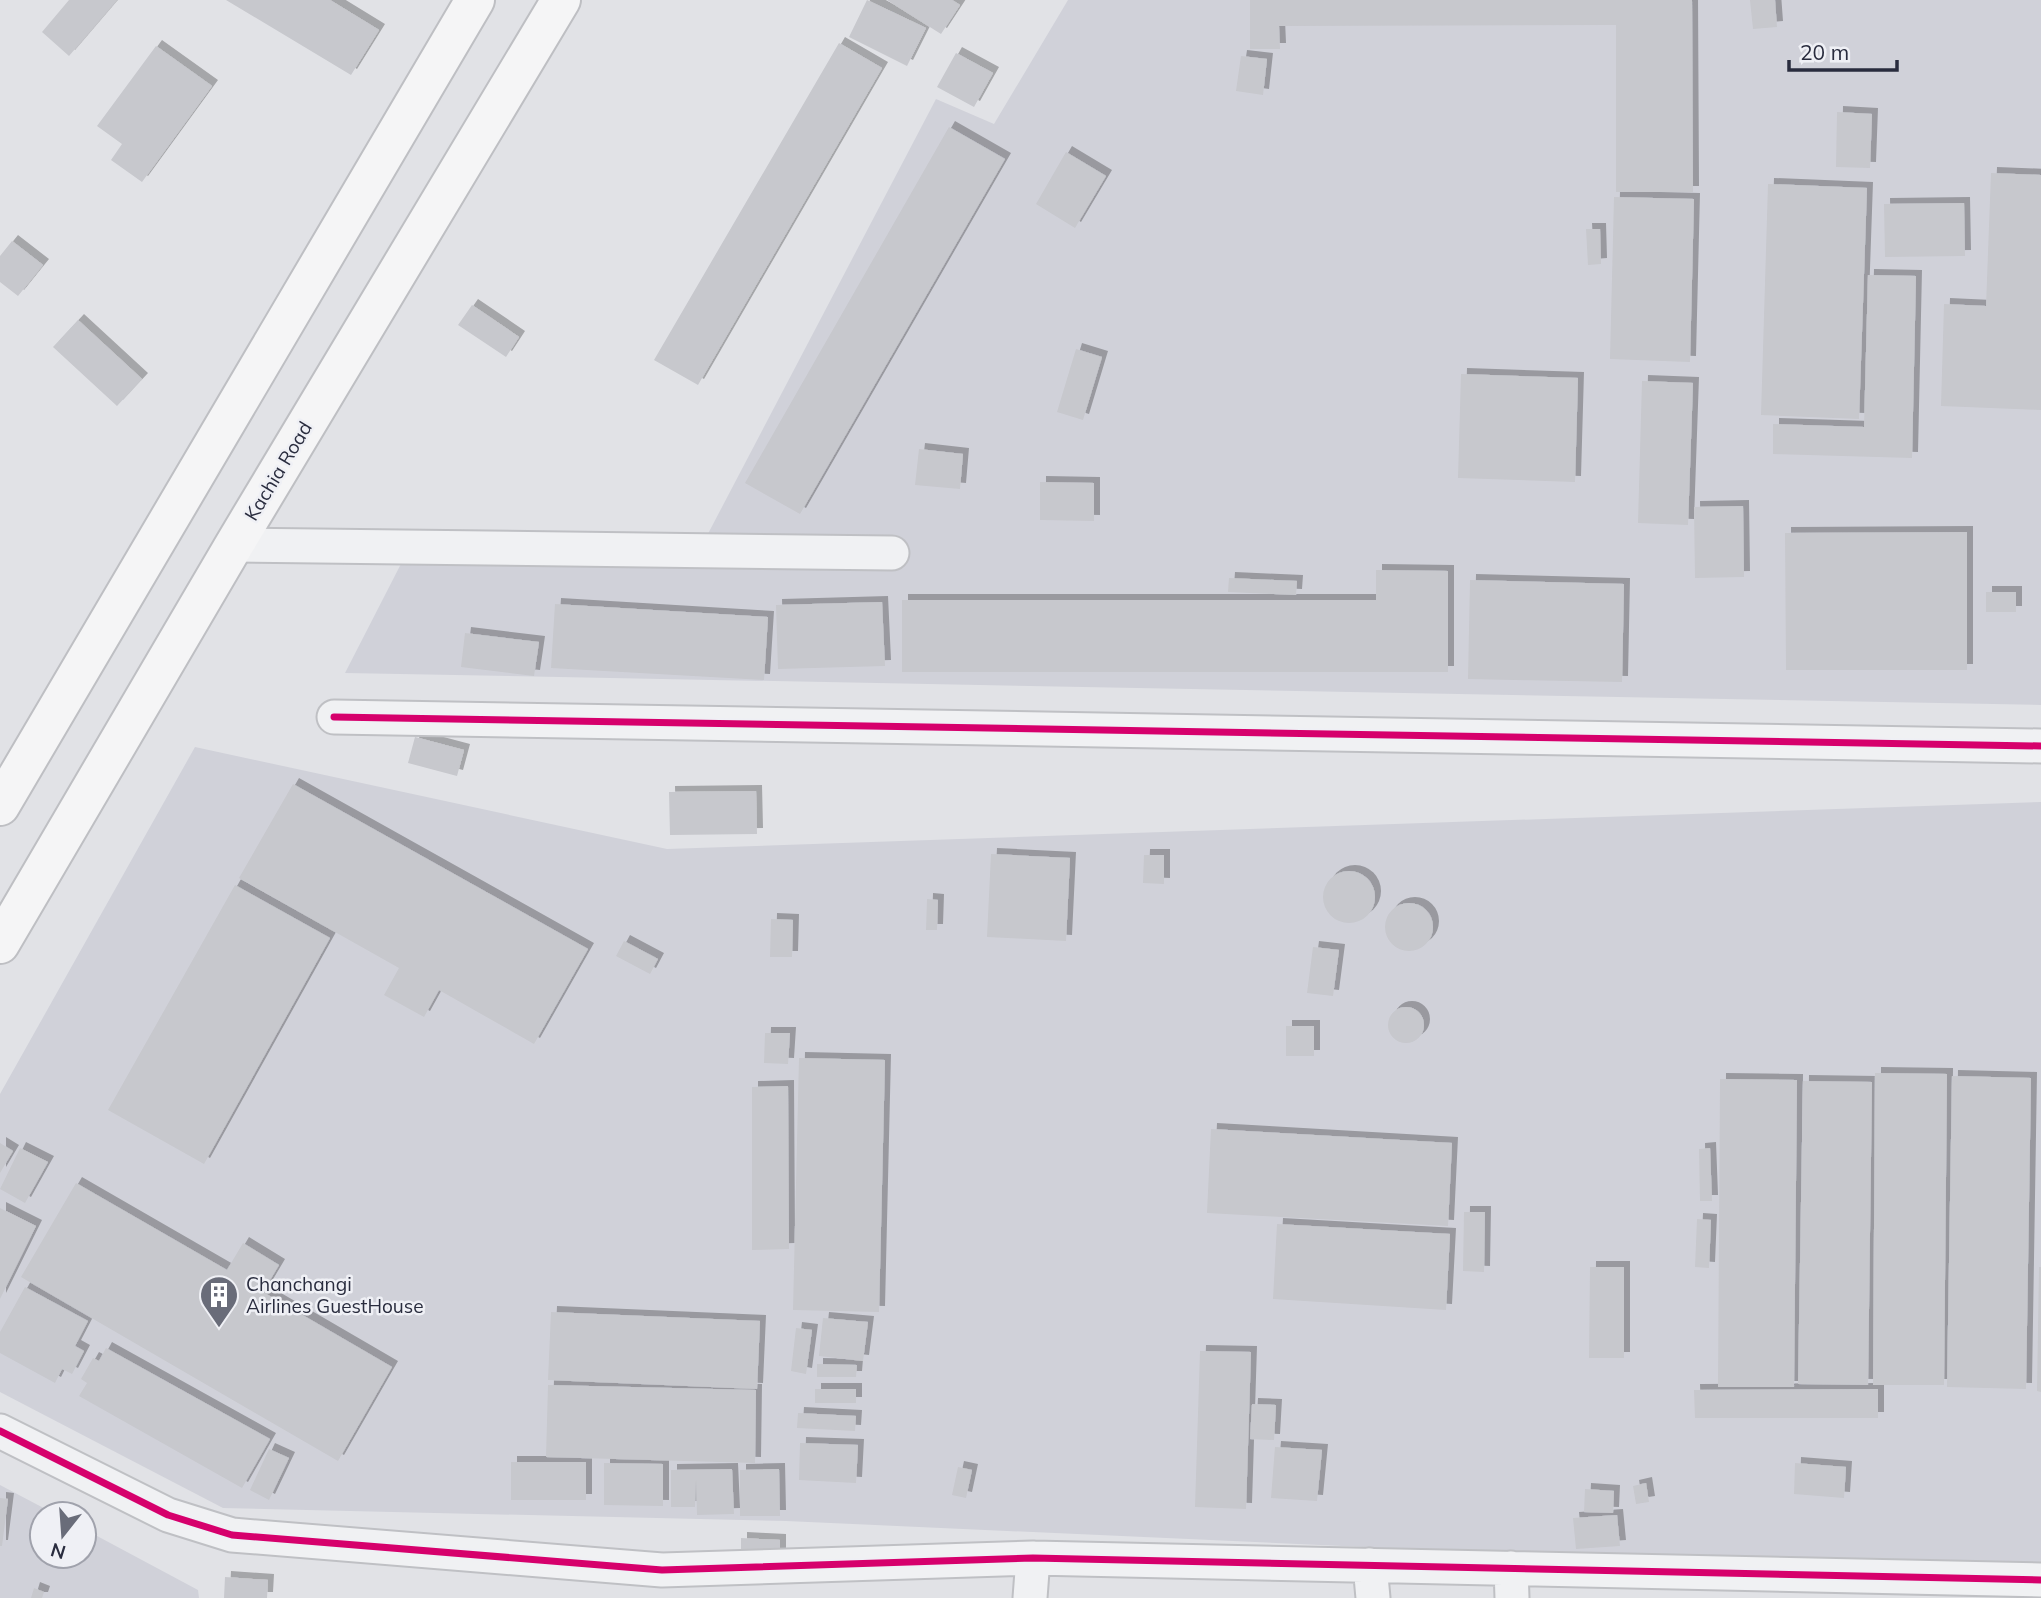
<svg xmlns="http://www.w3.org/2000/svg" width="2041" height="1598" font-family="Mulish,sans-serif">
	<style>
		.built { fill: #d0d1d9 }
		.building { fill: #c7c8cd; filter: url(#shadow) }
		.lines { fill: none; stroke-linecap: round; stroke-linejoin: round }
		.minor-casing { stroke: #bfc0c4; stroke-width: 37 }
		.primary-casing { stroke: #bebfc3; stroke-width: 42 }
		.minor { stroke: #f0f1f3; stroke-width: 33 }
		.primary { stroke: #f5f5f6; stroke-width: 38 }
		.cycleway-casing { stroke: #eff0f5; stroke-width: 11 }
		.cycleway { stroke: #d6006c; stroke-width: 7 }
		.labels { text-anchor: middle; stroke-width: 5; stroke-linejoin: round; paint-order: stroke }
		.street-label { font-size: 19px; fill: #292c3e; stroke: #eff0f5 }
		.poi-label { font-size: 19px; fill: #292c3e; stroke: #eff0f5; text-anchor: start }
	</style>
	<defs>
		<filter id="shadow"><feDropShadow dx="6" dy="-6" stdDeviation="0" flood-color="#0004"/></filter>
	</defs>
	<rect width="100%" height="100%" fill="#e1e2e6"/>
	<!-- built -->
	<path class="built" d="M1068 0H2041V705L345 673 404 558 700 549 936 99 994 124Z
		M195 747 667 849 2041 802V1565L1657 1560 786 1521 223 1508 0 1392V1094Z
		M0 1485 55 1514H42V1556H84V1529L198 1590 199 1598H0Z"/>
	<!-- building -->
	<path class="building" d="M69 0H117L69 56 42 32Z
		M226 0H330L379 30 351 75Z
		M867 0 926 28 907 66 849 37Z
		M887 0H952L960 5 941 34Z
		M1250 0H1692L1693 192H1616V25L1279 26 1280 49H1250Z
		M1750 0H1775L1777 27 1753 29Z
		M839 43 882 68 698 385 654 360Z
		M156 46 212 86 142 182 111 160 122 144 97 126Z
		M956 53 993 73 974 107 937 87Z
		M1241 56 1267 59 1263 95 1236 91Z
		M1837 112 1872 114 1870 168 1836 167Z
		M949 127 1005 159 800 514 745 483Z
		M1066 152 1106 176 1075 228 1036 204Z
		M1991 173 2041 175V410L1941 406 1944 304 1986 306Z
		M1768 184 1867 188 1859 419 1761 415Z
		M1614 197 1694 199 1690 362 1610 359Z
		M1964 203 1965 256 1885 257 1884 204Z
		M1586 229H1600L1601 264 1588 265Z
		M12 241 43 265 18 296 0 282V256Z
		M1868 275 1916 276 1912 458 1773 454V424L1864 427Z
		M472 305 519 337 506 357 458 325Z
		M78 320 142 379 117 406 53 347Z
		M1076 349 1102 357 1083 420 1057 412Z
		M1461 374 1578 378 1575 482 1458 478Z
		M1642 381 1693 383 1688 525 1638 523Z
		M919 449 963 454 960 489 915 485Z
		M1040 482 1094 483V521L1040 520Z
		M1743 506 1744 577 1695 578 1694 507Z
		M1967 532V670H1786L1785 533Z
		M1376 570 1448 571V672H902V600H1376Z
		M1229 578 1297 581 1296 595 1228 592Z
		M1470 580 1624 584 1622 682 1468 679Z
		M1986 592H2016V612H1986Z
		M882 602 885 666 778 669 776 605Z
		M555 604 768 617 764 680 551 668Z
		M465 633 539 642 534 676 461 667Z
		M415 737 464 750 457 776 408 763Z
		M293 784 588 949 534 1044 439 990 424 1017 384 995 399 968 239 878Z
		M756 791 757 834 670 835 669 792Z
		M991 854 1070 858 1066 941 987 937Z
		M1144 855H1164V884L1143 883Z
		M1323 897a26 26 0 1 1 52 0a26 26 0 1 1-52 0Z
		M235 885 330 938 204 1164 108 1110Z
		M927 899 938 900 937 930H926Z
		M1385 927a24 24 0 1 1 48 0a24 24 0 1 1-48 0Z
		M771 919 793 920 792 957H770Z
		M624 941 658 959 650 974 616 956Z
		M1313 947 1339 950 1333 996 1307 993Z
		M1388 1025a18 18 0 1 1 36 0a18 18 0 1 1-36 0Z
		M1286 1026H1314V1056H1286Z
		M765 1033H790L788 1064 764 1063Z
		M799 1058 885 1060 879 1312 793 1310Z
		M1875 1073 1947 1074 1944 1385H1873Z
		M1952 1076 2031 1078 2026 1389 1947 1387Z
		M1720 1079 1797 1080 1794 1387H1718Z
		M1803 1081 1872 1082 1868 1385 1798 1384Z
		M788 1086 789 1249 752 1250V1087Z
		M1211 1129 1452 1143 1448 1226 1207 1213Z
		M0 1143 13 1151 0 1173Z
		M20 1148 48 1162 25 1203 0 1189Z
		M1710 1148 1712 1201H1700L1699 1149Z
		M76 1183 227 1270 243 1243 279 1265 263 1292 392 1367 338 1461 21 1277Z
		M0 1208 36 1226 0 1299Z
		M1464 1212H1485L1484 1272 1463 1271Z
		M1697 1219 1711 1220 1709 1268 1695 1267Z
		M1277 1224 1450 1234 1446 1310 1273 1299Z
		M1590 1267H1624V1358H1589Z
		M2039 1267H2041V1392L2037 1391Z
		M25 1287 88 1321 75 1346 84 1351 72 1374 62 1369 55 1383 0 1353V1332Z
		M551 1312 760 1321 757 1389 548 1380Z
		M823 1318 868 1322 863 1361 819 1356Z
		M796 1328 812 1330 806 1374 791 1371Z
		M106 1348 270 1439 242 1488 79 1396 87 1383 81 1379 93 1358 99 1361Z
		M1200 1351 1251 1352 1246 1509 1195 1507Z
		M817 1364 857 1365 856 1377H817Z
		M548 1385 756 1390 755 1463 546 1457Z
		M815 1389H856V1403H815Z
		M1878 1389V1418H1695L1694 1390Z
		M1252 1404 1276 1405 1274 1440 1250 1439Z
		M798 1413 856 1416 855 1431 797 1428Z
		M800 1443 858 1445 856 1483 799 1480Z
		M1275 1447 1322 1450 1317 1501 1271 1498Z
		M269 1449 289 1458 269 1500 250 1490Z
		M511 1462H586V1500H511Z
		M604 1463 663 1464V1506L604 1505Z
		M1795 1463 1846 1467 1844 1498 1794 1494Z
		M958 1467 972 1470 966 1498 952 1495Z
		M732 1469 734 1514 697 1515 696 1480 695 1507H671V1470Z
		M779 1469 780 1516H740V1470Z
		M1646 1483 1649 1502 1636 1504 1633 1486Z
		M1585 1489 1614 1491 1613 1513 1584 1512Z
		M0 1498 8 1499 2 1546H0Z
		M1617 1515 1620 1546 1576 1549 1573 1518Z
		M741 1538 780 1540V1557L741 1555Z
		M225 1577 268 1580 267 1598H224Z
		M34 1588 44 1592 42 1598H31Z"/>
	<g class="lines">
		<defs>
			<path id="minor" d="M234 545 892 553
				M334 717 2041 746
				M0 1431 168 1515 232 1535 662 1570 1033 1558 2041 1580
				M1370 1565 1373 1598
				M1511 1568 1512 1598
				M1030 1598 1033 1558"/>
			<path id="primary" d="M0 806 475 0
				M0 944 234 545 561 0"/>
		</defs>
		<!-- minor casing -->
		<use href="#minor" class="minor-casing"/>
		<!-- primary casing -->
		<use href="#primary" class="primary-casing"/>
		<!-- minor -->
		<use href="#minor" class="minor"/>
		<!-- primary -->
		<use href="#primary" class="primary"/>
		<defs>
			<path id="cycleway" d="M334 717 2041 746
				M0 1431 168 1515 232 1535 662 1570 1033 1558 2041 1580"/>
		</defs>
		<!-- cycleway casing -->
		<use href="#cycleway" class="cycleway-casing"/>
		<!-- cycleway -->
		<use href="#cycleway" class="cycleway"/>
	</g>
	<!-- icons -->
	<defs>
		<symbol id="building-pin" viewBox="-11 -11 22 30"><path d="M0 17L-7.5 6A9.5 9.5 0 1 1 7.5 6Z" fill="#696c79" stroke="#eff0f5"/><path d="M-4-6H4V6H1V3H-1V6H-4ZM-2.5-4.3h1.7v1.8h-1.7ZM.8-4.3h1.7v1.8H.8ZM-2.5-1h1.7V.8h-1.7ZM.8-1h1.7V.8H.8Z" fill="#fff"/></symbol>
	</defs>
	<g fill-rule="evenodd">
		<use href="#building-pin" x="197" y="1273" width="44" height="60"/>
	</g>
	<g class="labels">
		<!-- street labels -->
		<g class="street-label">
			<text transform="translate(278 471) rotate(-59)" y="7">Kachia Road</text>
		</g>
		<!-- poi labels -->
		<g class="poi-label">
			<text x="246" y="1291">Chanchangi<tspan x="246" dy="22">Airlines GuestHouse</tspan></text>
		</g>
	</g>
	<!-- north arrow -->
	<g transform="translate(63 1535) rotate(197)"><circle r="33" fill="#eff0f5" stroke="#a0a2ac" stroke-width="2"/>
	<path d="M0-5L12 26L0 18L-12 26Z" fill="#696c79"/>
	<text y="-10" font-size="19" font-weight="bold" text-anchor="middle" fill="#292c3e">N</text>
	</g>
	<!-- scale -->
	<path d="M1789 60v10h108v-10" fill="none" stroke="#292c3e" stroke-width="3.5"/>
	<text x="1800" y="60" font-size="21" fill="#292c3e" stroke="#eff0f5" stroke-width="5" paint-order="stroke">20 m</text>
</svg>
